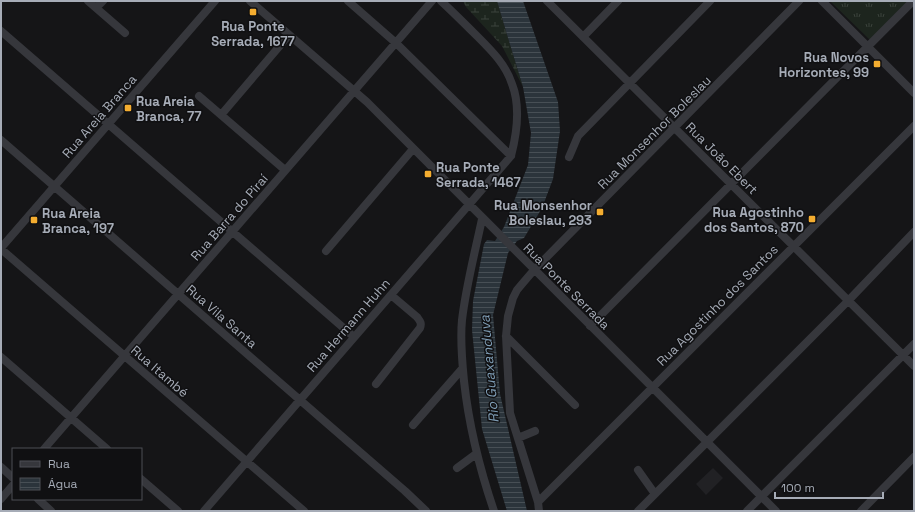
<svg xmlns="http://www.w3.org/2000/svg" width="915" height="512" font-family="'Space Grotesk',sans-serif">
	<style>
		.built { fill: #212124 }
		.wetland { fill: url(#wetland-marsh) }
		.park { fill: url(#park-tufts) }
		.water { fill: url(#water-rules) }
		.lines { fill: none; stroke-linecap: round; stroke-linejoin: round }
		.minor { stroke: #36373c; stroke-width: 8 }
		.poi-dot { fill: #f4ad30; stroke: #101012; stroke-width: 1.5 }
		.labels { text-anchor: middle; stroke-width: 3; stroke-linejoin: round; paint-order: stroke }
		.poi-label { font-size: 13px; font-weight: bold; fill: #a6acb7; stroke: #101012; text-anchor: end }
		.street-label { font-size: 13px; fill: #a6acb7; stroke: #101012 }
		.water-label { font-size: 14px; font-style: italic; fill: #7d9bb3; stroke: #101012 }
	</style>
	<defs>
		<pattern id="wetland-marsh" width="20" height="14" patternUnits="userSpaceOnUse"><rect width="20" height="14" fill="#1d251e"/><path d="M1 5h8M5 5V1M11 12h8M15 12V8" fill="none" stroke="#3b423c"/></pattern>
		<pattern id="park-tufts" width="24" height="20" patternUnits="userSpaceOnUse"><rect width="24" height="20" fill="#1d251e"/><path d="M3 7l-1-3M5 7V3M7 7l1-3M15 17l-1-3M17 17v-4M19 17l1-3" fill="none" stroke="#3b423c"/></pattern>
		<pattern id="water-rules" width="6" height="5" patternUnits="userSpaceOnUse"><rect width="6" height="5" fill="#2b343b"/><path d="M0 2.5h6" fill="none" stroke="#474f55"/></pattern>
	</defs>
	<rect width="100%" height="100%" fill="#151517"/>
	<!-- built -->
	<path class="built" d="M713 468 723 478 706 495 696 484Z"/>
	<!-- wetland -->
	<path class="wetland" d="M463 1H497L508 38 523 87 502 46 466 7Z"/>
	<!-- park -->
	<path class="park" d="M830 1H908L870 40Z"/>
	<!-- water -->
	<path class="water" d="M497 1H523L558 102 560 131 553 179 542 208 524 238 517 241 508 253 493 315 500 394 527 511H507L482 429 472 330 473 301 484 244 487 240 495 241 504 227 528 165 531 133 523 87 508 38Z"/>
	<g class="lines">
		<!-- minor -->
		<path class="minor" d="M88 1 125 33
			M250 1 367 102 776 511
			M348 1 396 43 511 156
			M547 1 914 366
			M822 1 914 93
			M96 8 103 1
			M1 31 354 337
			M583 37 618 1
			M199 96 285 170
			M221 115 289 35
			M1 140 300 400 405 491 426 511
			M569 157 578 136 710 1
			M482 219C475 252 466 286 462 320 460 340 462 361 464 381 469 427 479 467 494 511
			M1 248 215 1
			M1 249 304 511
			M326 251 413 149
			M590 326 913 1
			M506 336 575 405
			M1 357 107 449
			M376 384 420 328C422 323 420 321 417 317L391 295
			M413 425 462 369
			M518 438 535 431
			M44 449 432 1
			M1 467 13 478
			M457 468 476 454
			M638 470 655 494
			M141 479 178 511
			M1 499 13 485
			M38 499 51 511
			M538 502 914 126
			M204 511 511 156C517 133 521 107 512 84 506 65 492 51 478 37 466 25 454 13 441 1
			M539 511 538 502 510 413 506 336 508 316 513 298 517 290 522 284 534 270 799 1
			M638 511 848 301 914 232
			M747 511 914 344
			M861 511 914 457"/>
	</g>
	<!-- markers -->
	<g class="poi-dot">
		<rect x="249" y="8" width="8" height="8" rx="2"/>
		<rect x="873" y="60" width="8" height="8" rx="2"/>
		<rect x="124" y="104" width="8" height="8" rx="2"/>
		<rect x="424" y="170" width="8" height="8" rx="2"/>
		<rect x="596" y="208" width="8" height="8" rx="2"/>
		<rect x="808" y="215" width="8" height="8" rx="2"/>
		<rect x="30" y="216" width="8" height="8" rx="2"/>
	</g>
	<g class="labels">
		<!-- poi labels -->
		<g class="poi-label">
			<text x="253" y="31" text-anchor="middle">Rua Ponte<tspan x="253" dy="15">Serrada, 1677</tspan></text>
			<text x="869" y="62">Rua Novos<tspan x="869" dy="15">Horizontes, 99</tspan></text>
			<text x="136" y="106" text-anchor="start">Rua Areia<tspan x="136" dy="15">Branca, 77</tspan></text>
			<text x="436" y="172" text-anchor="start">Rua Ponte<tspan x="436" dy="15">Serrada, 1467</tspan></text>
			<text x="592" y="210">Rua Monsenhor<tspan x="592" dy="15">Boleslau, 293</tspan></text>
			<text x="804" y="217">Rua Agostinho<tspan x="804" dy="15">dos Santos, 870</tspan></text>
			<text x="42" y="218" text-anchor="start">Rua Areia<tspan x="42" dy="15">Branca, 197</tspan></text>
		</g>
		<!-- street labels -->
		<g class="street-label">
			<text transform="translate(99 116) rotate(-49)" y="5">Rua Areia Branca</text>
			<text transform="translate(654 132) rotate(-45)" y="5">Rua Monsenhor Boleslau</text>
			<text transform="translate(722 158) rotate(45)" y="5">Rua João Ebert</text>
			<text transform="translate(229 217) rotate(-49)" y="5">Rua Barra do Piraí</text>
			<text transform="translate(567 286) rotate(45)" y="5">Rua Ponte Serrada</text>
			<text transform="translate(717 305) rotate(-45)" y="5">Rua Agostinho dos Santos</text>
			<text transform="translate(222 316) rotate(41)" y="5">Rua Vila Santa</text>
			<text transform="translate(348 325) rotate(-49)" y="5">Rua Hermann Huhn</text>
			<text transform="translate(160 371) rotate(41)" y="5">Rua Itambé</text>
		</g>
		<!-- water labels -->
		<g class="water-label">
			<text transform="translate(489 369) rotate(-95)" y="5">Rio Guaxanduva</text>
		</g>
	</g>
	<!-- border -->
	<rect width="915" height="512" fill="none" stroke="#a6acb7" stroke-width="4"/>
	<!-- legend -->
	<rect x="12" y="448" width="130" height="52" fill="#101012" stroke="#4c4e54"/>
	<rect x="20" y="461" width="20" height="6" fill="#36373c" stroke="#4c4e54"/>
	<text x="48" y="468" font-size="12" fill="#a6acb7">Rua</text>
	<rect x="20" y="478" width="20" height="12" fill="url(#water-rules)" stroke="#4c4e54"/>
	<text x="48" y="488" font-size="12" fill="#a6acb7">Água</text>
	<!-- scale -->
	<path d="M775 492v6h108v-6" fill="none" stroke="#a6acb7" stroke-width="2"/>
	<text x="781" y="492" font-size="12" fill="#a6acb7" stroke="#101012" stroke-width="3" paint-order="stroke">100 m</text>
</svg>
